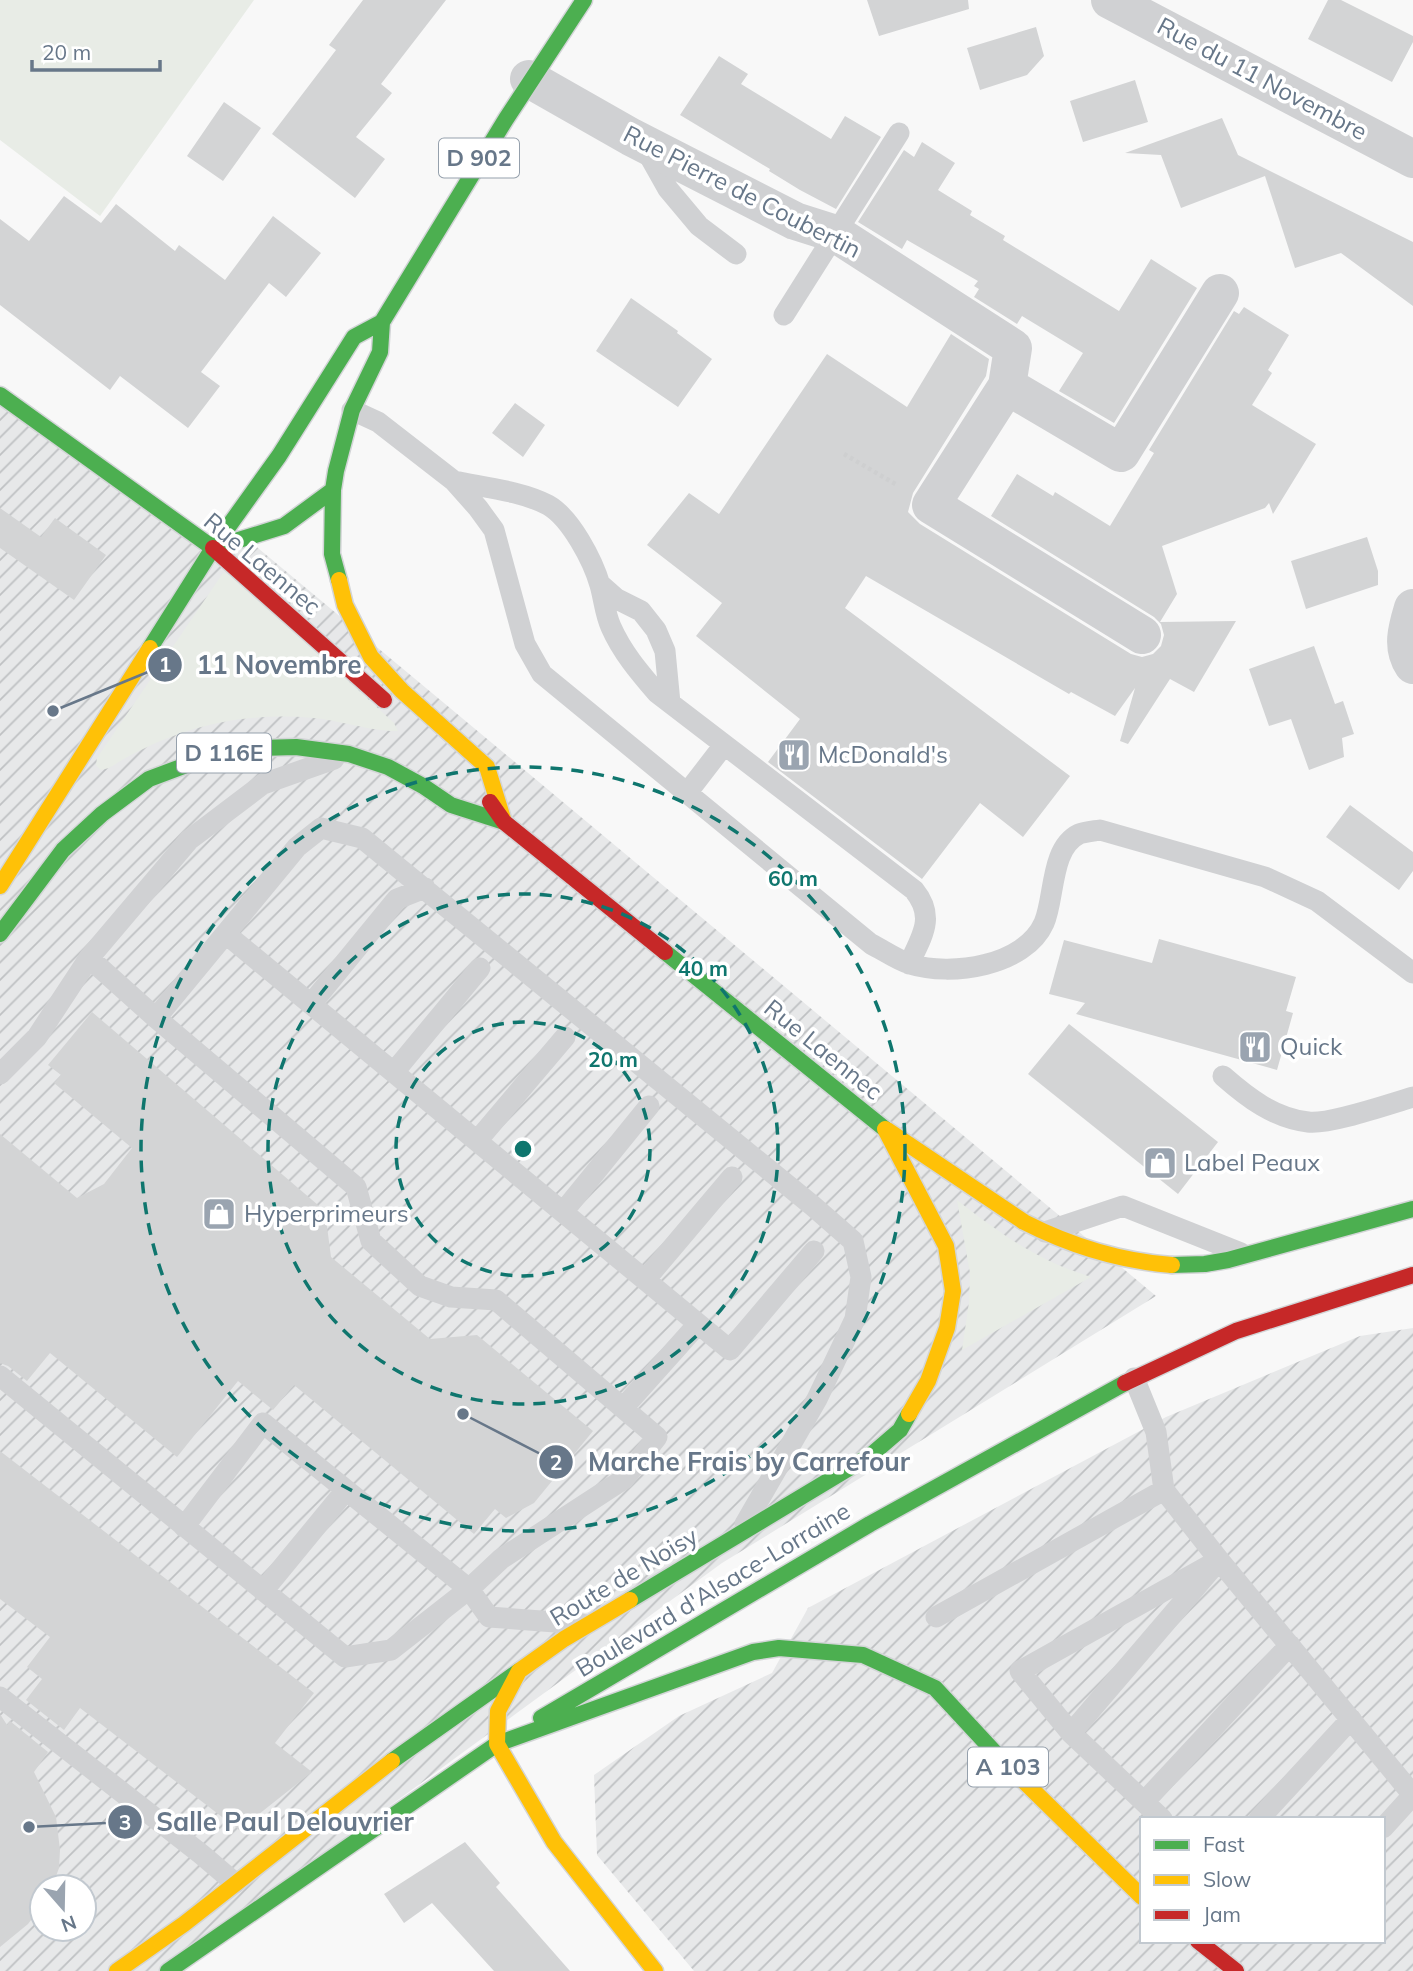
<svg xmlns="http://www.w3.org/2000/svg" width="1413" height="1971" font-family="Mulish,sans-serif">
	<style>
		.industrial { fill: url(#industrial-furrows); fill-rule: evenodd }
		.grass { fill: #e8ece6 }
		.building { fill: #d3d4d5 }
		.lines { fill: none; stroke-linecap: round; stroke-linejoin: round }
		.fast-casing { stroke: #d3d5d7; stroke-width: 19 }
		.slow-casing { stroke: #d3d5d7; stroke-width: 19 }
		.jam-casing { stroke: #d3d5d7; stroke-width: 19 }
		.path { stroke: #cecfd0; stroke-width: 4.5; stroke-dasharray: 3.5 3.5; stroke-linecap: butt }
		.lane { stroke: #d0d1d3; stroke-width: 21 }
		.street { stroke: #d0d1d3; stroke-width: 38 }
		.fast { stroke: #4caf50; stroke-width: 16 }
		.slow { stroke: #ffc107; stroke-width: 16 }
		.jam { stroke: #c62828; stroke-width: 16 }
		.ring { fill: none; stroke: #0f766e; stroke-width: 3.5; stroke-dasharray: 12 9 }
		.labels { text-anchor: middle; stroke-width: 7; stroke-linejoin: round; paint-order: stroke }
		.shield { fill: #fff; stroke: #95a0ac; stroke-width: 2 }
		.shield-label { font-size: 23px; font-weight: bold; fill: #677789 }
		.street-label { font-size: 24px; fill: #677789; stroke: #fff }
		.poi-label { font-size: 24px; fill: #677789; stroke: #fff; text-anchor: start }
		.centre { fill: #0f766e; stroke: #fff; stroke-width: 3.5 }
		.ring-label { font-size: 21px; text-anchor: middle; font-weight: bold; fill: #0f766e; stroke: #fff; stroke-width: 7; stroke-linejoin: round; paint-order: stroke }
		.leader { fill: none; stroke: #677789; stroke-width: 2.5 }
		.callout-dot { fill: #677789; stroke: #fff; stroke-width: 2.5 }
		.mark-label { font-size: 21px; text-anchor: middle; font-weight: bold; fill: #fff }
		.callout-label { font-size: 26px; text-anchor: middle; font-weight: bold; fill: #677789; stroke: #fff; stroke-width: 7; stroke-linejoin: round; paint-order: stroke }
	</style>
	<defs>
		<pattern id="industrial-furrows" width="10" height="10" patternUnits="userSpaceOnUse" patternTransform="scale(1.75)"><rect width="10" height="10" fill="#e7e8e9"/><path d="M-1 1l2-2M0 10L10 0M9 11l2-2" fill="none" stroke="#bfc1c3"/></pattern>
	</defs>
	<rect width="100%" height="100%" fill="#f8f8f8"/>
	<!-- industrial -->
	<path class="industrial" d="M0 395 216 548 234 528 1156 1296 722 1563 164 1971H0ZM42 1887H84V1929H42Z
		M1413 1328V1971H694L597 1855 594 1775 679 1716 772 1673 808 1608 1166 1417 1360 1336ZM1142 1819H1383V1941H1142Z"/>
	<!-- grass -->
	<path class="grass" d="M0 0H254L100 216 0 140Z
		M223 573 234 576 394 723 398 731C374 732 338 720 313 718 240 711 171 729 109 768L101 770 96 765 97 758Z
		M957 1200C1002 1235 1037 1260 1091 1277L962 1350 969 1302 970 1273Z"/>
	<!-- building -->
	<path class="building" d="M363 0H446L381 84 392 93 356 137 385 159 355 198 272 134 336 50 329 45Z
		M867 0H968L969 9 879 36Z
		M1328 0H1341L1413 36V42L1392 82 1308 39Z
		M1036 27 1044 56 1027 75 980 90 967 48Z
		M719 56 748 74 741 84 831 139 845 116 881 137 836 209 800 190 769 171 770 169 680 115Z
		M1135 80 1148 122 1083 142 1070 101Z
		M224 102 261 128 223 181 187 156Z
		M1222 118 1238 155 1413 242V306L1341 253 1295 268 1265 176 1181 208 1161 155 1125 153Z
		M922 142 955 163 938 190 972 211 970 215 1005 236 1003 240 1119 311 1151 259 1197 288 1114 423 1059 391 1083 353 1022 316 1017 324 974 297 979 289 974 286 978 281 907 240 902 249 858 222 904 150 914 157Z
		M64 196 101 223 116 204 175 251 179 245 225 280 273 216 321 253 286 297 269 283 201 372 220 386 188 428 120 376 110 390 0 305V219L29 241Z
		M631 298 678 331 677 333 712 359 678 407 596 351Z
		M1244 307 1289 335 1268 370 1272 373 1252 405 1316 444 1273 514 1269 503 1265 508 1162 546 1177 594 1160 622 1236 621 1194 692 1170 679 1128 744 1120 741 1135 688 1115 716 1071 692 1069 694 866 576 845 608 1070 776 1023 837 980 803 922 879 768 762 800 719 696 636 722 603 647 545 689 493 719 514 827 354 907 407 951 334 989 359 986 376 913 493 908 512 920 524 1131 654 1142 657 1153 654 1161 646 1164 635 1161 624 1154 617 991 516 1017 474 1053 496 1055 492 1110 526 1154 453 1149 450 1234 311 1239 314Z
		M515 403 545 425 523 457 492 433Z
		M0 508 41 537 55 518 106 555 74 600 0 548Z
		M1367 537 1378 571V585L1306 609 1291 561Z
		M1314 646 1335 704 1343 701 1354 734 1342 738 1344 757 1309 770 1291 719 1269 726 1249 669Z
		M1350 805 1413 852V871L1399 890 1326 837Z
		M1159 939 1296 977 1286 1011 1293 1013 1277 1070 1076 1014 1085 1003 1049 994 1064 940 1152 963Z
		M92 1012 325 1211 331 1257 430 1339 477 1335 593 1431 534 1503 506 1518 495 1509 474 1534 294 1385 273 1410 238 1381 177 1457 50 1353 27 1381 8 1366 0 1363V1134L77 1198 104 1184 132 1148 54 1083 61 1075 48 1065Z
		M1069 1024 1218 1142 1178 1194 1028 1074Z
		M0 1451 314 1693 275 1743 312 1772 239 1830 80 1708 64 1730 26 1700 42 1679 27 1667 50 1637 0 1599Z
		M0 1714 7 1725 10 1721 48 1752 34 1772 56 1817 60 1850 59 1868 52 1887H42V1906L28 1924 0 1947Z
		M465 1842 500 1883 496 1887 570 1971H494L432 1903 404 1923 384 1894Z"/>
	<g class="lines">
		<defs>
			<path id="fast" d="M0 395 213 548
				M213 548 284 526 333 490
				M339 580 332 554 333 490 336 471 352 410 380 352 382 322 506 119 584 0
				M150 648 213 548 279 456 354 337 382 322
				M0 934 63 850 102 814 149 779 213 755 260 748 296 747 349 754 388 767 423 786 451 805 504 822
				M665 952 885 1129
				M1172 1265 1205 1264 1228 1260 1413 1209
				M630 1600 871 1455 900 1430 909 1414
				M541 1718 870 1524 1125 1383
				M497 1744 753 1652 779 1648 863 1655 935 1688 999 1757
				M392 1761 519 1671
				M168 1971 497 1744"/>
			<path id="slow" d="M339 580 345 605 371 657 402 691 487 767 504 822
				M0 886 150 648
				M885 1129 946 1246 953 1291 947 1328 928 1381 909 1414
				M887 1130 1024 1222C1071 1246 1119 1261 1172 1265
				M630 1600 564 1639 519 1671 498 1711 497 1744 554 1842 655 1971
				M999 1757 1142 1897
				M117 1971 184 1924 392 1761"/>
			<path id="jam" d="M213 548 384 700
				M490 802 504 822 665 952
				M1125 1383 1236 1331 1413 1275
				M1198 1941 1236 1971"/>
		</defs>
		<!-- fast casing -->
		<use href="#fast" class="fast-casing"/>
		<!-- slow casing -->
		<use href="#slow" class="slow-casing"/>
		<!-- jam casing -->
		<use href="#jam" class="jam-casing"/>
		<!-- path -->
		<path class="path" d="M844 454 897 485"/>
		<!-- lane -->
		<path class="lane" d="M645 148 668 189 699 226 736 254
			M784 315 899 133
			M352 410 378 422 454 481 478 508 494 530 525 644 542 674 871 944C883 950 897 960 910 964 951 977 1025 966 1044 923 1055 898 1050 848 1079 834 1084 832 1094 831 1100 830L1265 877 1317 901 1413 973
			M454 481C482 487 522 491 548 505 571 518 593 561 600 585 604 599 605 614 611 627 622 652 639 672 657 693L914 890C936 917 922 936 909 964
			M600 584 617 599 641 611 656 630 665 651 670 703
			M687 793 724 745
			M226 934 730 1350 814 1251
			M89 958 189 840 263 784 334 759
			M311 1004 397 899 425 888
			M156 1018 297 847 321 828 362 838 813 1206 853 1241 861 1277 855 1319 817 1399 745 1524
			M394 1072 480 968
			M0 1074 37 1037 89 958 156 1018 356 1187 371 1241 420 1286 451 1297 496 1300 657 1437 624 1479 501 1559 469 1589 391 1650 345 1657 0 1376
			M1223 1076C1248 1098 1274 1118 1308 1122 1329 1125 1389 1104 1413 1097
			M477 1141 565 1037
			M563 1212 649 1106
			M1045 1232 1123 1206 1241 1253
			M645 1280 732 1177
			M623 1408 698 1324
			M184 1527 263 1423 469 1589 489 1617 582 1624
			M263 1591 346 1490
			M936 1617 1164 1490 1156 1432 1134 1378
			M0 1697 201 1854 235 1883
			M1071 1733 1219 1560 1164 1490
			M1144 1802 1290 1645
			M1162 1819 1071 1733 1020 1671 1219 1560 1413 1795 1383 1828
			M1259 1819 1351 1719"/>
		<!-- street -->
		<path class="street" d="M1110 0 1413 159
			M529 79 631 137 795 221 836 234 1013 348 1007 386 931 505 1142 635
			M1007 386 1121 453 1220 293
			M1413 608C1407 628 1401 647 1413 665"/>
		<!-- fast -->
		<use href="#fast" class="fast"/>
		<!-- slow -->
		<use href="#slow" class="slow"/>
		<!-- jam -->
		<use href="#jam" class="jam"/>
	</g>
	<!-- distance rings -->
	<g class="ring">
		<circle cx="523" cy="1149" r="127"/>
		<circle cx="523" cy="1149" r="255"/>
		<circle cx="523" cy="1149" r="382"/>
	</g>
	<!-- icons -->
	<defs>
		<symbol id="restaurant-square" viewBox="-11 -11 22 22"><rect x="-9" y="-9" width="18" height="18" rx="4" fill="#9aa4b0" stroke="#fff"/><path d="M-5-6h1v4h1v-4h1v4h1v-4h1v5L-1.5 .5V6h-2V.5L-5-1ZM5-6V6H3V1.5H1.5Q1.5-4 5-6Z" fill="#fff"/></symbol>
		<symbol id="shop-square" viewBox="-11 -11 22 22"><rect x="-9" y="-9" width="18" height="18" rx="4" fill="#9aa4b0" stroke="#fff"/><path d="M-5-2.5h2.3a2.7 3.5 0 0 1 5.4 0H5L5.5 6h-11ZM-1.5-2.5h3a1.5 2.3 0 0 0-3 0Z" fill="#fff"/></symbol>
	</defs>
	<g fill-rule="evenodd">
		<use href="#restaurant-square" x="775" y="736" width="38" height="38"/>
		<use href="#restaurant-square" x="1236" y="1028" width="38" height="38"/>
		<use href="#shop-square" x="1141" y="1144" width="38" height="38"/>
		<use href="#shop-square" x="200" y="1195" width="38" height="38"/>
	</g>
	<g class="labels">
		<!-- shield labels -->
		<g class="shield">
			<rect x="439" y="138.5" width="80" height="39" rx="5"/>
			<rect x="177" y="733.5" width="94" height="39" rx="5"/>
			<rect x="968" y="1747.5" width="80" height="39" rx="5"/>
		</g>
		<g class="shield-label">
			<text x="479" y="166">D 902</text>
			<text x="224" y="761">D 116E</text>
			<text x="1008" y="1775">A 103</text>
		</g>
		<!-- street labels -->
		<g class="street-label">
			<text transform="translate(1262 79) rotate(28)" y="8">Rue du 11 Novembre</text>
			<text transform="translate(742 192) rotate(27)" y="8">Rue Pierre de Coubertin</text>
			<text transform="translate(262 564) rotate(40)" y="8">Rue Laennec</text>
			<text transform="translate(823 1050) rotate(39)" y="8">Rue Laennec</text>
			<text transform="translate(624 1577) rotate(-31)" y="8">Route de Noisy</text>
			<text transform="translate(713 1590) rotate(-31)" y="8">Boulevard d'Alsace-Lorraine</text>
		</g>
		<!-- poi labels -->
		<g class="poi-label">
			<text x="818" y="763">McDonald's</text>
			<text x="1280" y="1055">Quick</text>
			<text x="1184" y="1171">Label Peaux</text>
			<text x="244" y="1222">Hyperprimeurs</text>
		</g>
	</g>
	<circle cx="523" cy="1149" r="10" class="centre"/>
	<g class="ring-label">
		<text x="793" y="886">60 m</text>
		<text x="703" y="976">40 m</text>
		<text x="613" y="1067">20 m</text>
	</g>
	<!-- callouts -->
	<path class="leader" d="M53 711L165 665M463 1414L556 1462M29 1827L125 1822"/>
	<g class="callout-dot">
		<circle cx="53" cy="711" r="7"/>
		<circle cx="463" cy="1414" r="7"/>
		<circle cx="29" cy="1827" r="7"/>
		<circle cx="165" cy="665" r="18"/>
		<circle cx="556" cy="1462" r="18"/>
		<circle cx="125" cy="1822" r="18"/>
	</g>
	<g class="mark-label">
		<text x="165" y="672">1</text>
		<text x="556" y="1470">2</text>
		<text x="125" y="1830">3</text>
	</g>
	<g class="callout-label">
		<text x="279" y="674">11 Novembre</text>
		<text x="749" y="1471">Marche Frais by Carrefour</text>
		<text x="285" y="1831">Salle Paul Delouvrier</text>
	</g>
	<!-- legend -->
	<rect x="1140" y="1817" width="245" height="126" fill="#ffffff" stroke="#c2c9d0" stroke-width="2"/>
	<rect x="1154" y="1840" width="35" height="10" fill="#4caf50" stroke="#c2c9d0" stroke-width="2"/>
	<text x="1203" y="1852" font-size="21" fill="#677789">Fast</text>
	<rect x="1154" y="1875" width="35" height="10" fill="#ffc107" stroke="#c2c9d0" stroke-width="2"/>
	<text x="1203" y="1887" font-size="21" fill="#677789">Slow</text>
	<rect x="1154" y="1910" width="35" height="10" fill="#c62828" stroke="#c2c9d0" stroke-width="2"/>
	<text x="1203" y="1922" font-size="21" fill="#677789">Jam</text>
	<!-- north arrow -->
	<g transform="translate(63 1908) rotate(160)"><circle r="33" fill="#ffffff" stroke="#c2c9d0" stroke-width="2"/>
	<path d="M0-5L12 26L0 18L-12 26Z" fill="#9aa4b0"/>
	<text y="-10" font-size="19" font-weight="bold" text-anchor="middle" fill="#677789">N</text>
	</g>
	<!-- scale -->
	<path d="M32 60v10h128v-10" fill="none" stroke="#677789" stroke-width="3.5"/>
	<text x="42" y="60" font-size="21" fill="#677789" stroke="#ffffff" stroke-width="5" paint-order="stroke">20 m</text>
</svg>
